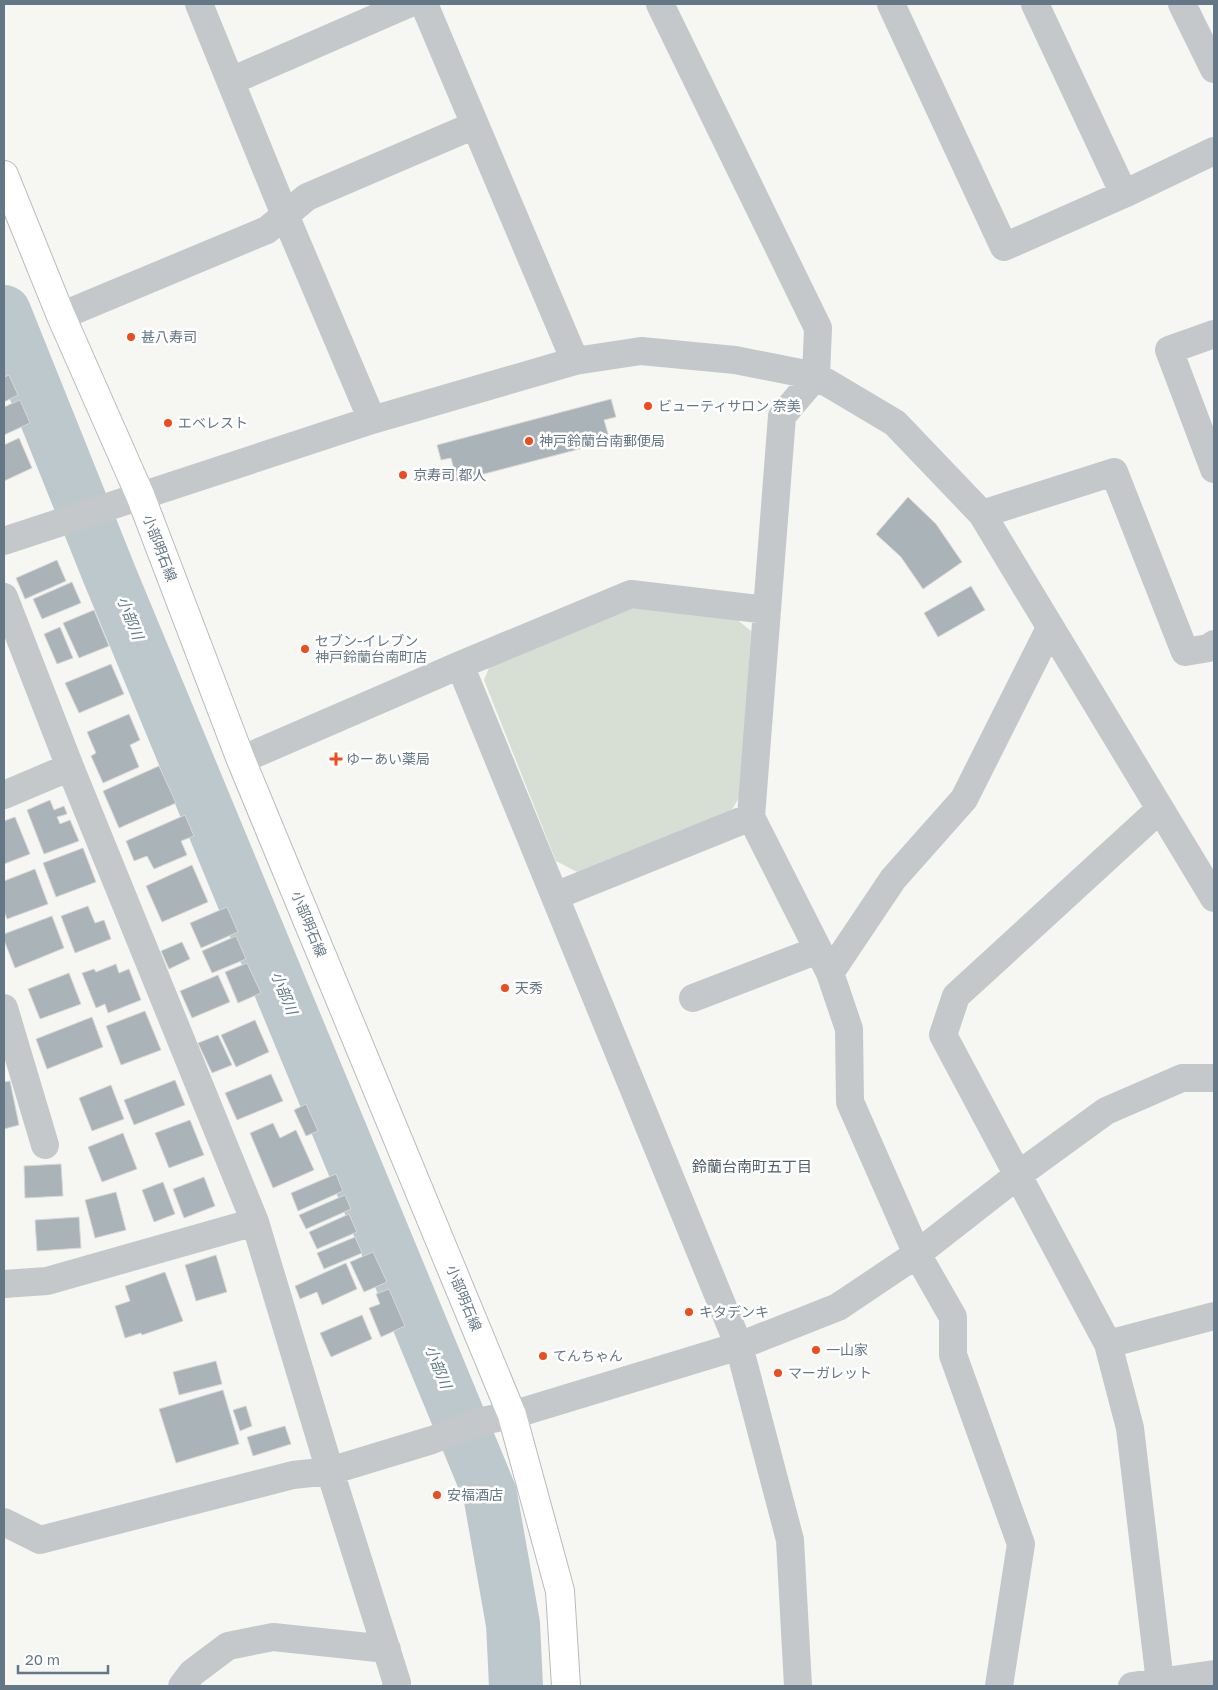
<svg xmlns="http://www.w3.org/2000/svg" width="1218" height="1690" font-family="'Golos Text','Noto Sans JP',sans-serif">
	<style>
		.green { fill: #d7ded3 }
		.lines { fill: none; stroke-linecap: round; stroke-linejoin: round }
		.river { stroke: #bcc8cc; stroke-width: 54 }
		.building { fill: #aab3b8; stroke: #d8d8d5 }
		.major-casing { stroke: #b7bbbf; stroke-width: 30 }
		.minor { stroke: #c4c8cb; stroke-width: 28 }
		.major { stroke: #fff; stroke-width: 28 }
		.poi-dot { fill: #ed4c1c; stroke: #fff; stroke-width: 2 }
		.labels { text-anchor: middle; stroke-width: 5; stroke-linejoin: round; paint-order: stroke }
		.poi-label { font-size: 14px; fill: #647786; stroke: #fff; text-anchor: start }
		.street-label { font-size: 14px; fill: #647786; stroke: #fff }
		.water-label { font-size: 15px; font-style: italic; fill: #5f7982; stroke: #fff }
		.neighbourhood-label { font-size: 15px; fill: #52606a; stroke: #fff }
	</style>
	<rect width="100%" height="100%" fill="#f6f6f3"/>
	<!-- green -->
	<path class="green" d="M642 605 735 618 751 631 741 795 729 814 585 876 556 861 484 680 491 663Z"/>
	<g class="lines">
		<!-- river -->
		<path class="river" d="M4 312 110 576 490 1494 513 1624 516 1686"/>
	</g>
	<!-- building -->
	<path class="building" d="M9 375 18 395 4 402V377Z
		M611 399 616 417 604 420 610 441 457 481 451 458 441 460 437 445Z
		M20 400 30 423 4 435V407Z
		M19 438 32 468 4 481V445Z
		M908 497 936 524 962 562 923 589 901 557 876 534Z
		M57 560 66 581 25 599 16 578Z
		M72 582 81 603 42 619 33 599Z
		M971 586 985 610 938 637 924 613Z
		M94 610 109 646 79 658 63 623Z
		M60 627 73 658 57 664 44 634Z
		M111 664 124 694 79 713 65 683Z
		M129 714 140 740 130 745 139 767 103 783 91 756 96 753 87 732Z
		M159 766 176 803 119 828 103 791Z
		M50 800 54 810 64 806 67 814 57 817 60 824 70 820 79 841 44 854 27 810Z
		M185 815 194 836 181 841 187 855 154 869 147 856 134 861 126 841Z
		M15 817 30 854 4 864V821Z
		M83 848 96 882 56 897 43 863Z
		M192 865 208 902 162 922 146 886Z
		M35 869 48 904 7 919 4 911V881Z
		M88 906 95 923 104 920 111 939 75 953 61 916Z
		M227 907 238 932 201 948 190 923Z
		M52 916 64 948 15 968 4 940V934Z
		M236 936 246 959 212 973 202 951Z
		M182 942 190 959 169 969 161 951Z
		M247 963 261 993 238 1003 225 972Z
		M116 964 119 973 129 969 141 1000 108 1013 105 1004 96 1008 82 973 94 969 96 972Z
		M69 973 81 1004 40 1019 28 989Z
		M218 975 230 1002 192 1018 180 991Z
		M145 1011 161 1050 121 1065 106 1026Z
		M92 1017 103 1047 47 1069 36 1039Z
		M255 1020 269 1052 236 1067 221 1035Z
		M218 1035 232 1065 212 1073 198 1043Z
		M271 1074 283 1101 237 1120 225 1093Z
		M175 1080 185 1105 134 1125 124 1100Z
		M10 1081 19 1125 4 1129V1082Z
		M111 1085 124 1119 92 1131 79 1098Z
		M306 1104 318 1131 306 1136 294 1110Z
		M190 1120 204 1155 169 1168 155 1133Z
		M273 1123 280 1138 296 1130 314 1170 273 1188 250 1133Z
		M123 1133 137 1169 102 1182 88 1147Z
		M61 1164 63 1196 25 1198 24 1166Z
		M336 1174 343 1191 298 1211 291 1193Z
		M204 1177 215 1206 184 1218 173 1189Z
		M163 1182 175 1214 154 1222 142 1190Z
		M116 1192 126 1230 95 1238 85 1200Z
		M345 1195 351 1209 306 1229 299 1215Z
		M349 1214 357 1232 317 1249 309 1232Z
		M79 1217 81 1248 37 1251 35 1220Z
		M355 1237 362 1253 324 1269 317 1253Z
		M373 1252 387 1282 364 1292 350 1262Z
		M216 1255 227 1292 196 1301 185 1265Z
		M346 1263 357 1289 322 1305 317 1292 300 1299 295 1286Z
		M165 1272 183 1321 142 1335 141 1333 125 1338 115 1306 130 1301 125 1286Z
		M389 1289 405 1326 381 1337 369 1308 380 1304 376 1294Z
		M362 1315 372 1339 331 1357 320 1333Z
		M216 1361 222 1384 179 1395 173 1372Z
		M223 1390 239 1444 176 1463 159 1409Z
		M246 1406 252 1426 240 1431 233 1410Z
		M285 1426 291 1444 253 1456 247 1437Z"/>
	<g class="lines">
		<defs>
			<path id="major" d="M4 175 61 316 140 495 241 760 512 1415 560 1591 566 1686"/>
		</defs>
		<!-- major casing -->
		<use href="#major" class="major-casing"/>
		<!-- minor -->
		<path class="minor" d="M199 4 285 215 372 420
			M424 4 575 361
			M660 4 818 328 816 376 782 416 751 817 830 973 849 1029 850 1102 917 1254 953 1317V1355L1021 1544 999 1686
			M891 4 1004 247 1124 194 1214 151
			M1035 4 1124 194
			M1182 4 1214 69
			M231 81 408 4
			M61 316 267 230 307 197 475 125
			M1214 334 1169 350 1214 469
			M982 514 1114 472 1185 652 1209 648 1214 644
			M4 541 372 420 575 361 641 351 735 360 816 376 895 423 982 514 1214 898
			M4 597 70 767 255 1222 330 1471 397 1683 396 1686
			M460 665 739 1346 790 1540 798 1686
			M241 760 460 665 631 594 767 610
			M4 795 70 767
			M1160 809 956 996 943 1035 1108 1344 1130 1428 1160 1682
			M555 896 751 817
			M830 973 893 879 964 799 1050 628
			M693 998 818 950
			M4 1008 45 1145
			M4 1284 47 1281 255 1222
			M1108 1344 1214 1316
			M4 1522 40 1540 293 1475 330 1471 432 1440 482 1421 512 1415 739 1346 838 1307 917 1254 1018 1175 1106 1111 1182 1078H1214
			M182 1686 192 1673 228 1646 273 1637 387 1649
			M1132 1686 1214 1674"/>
		<!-- major -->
		<use href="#major" class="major"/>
	</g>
	<!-- markers -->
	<g class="poi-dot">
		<circle cx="131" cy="337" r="5"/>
		<circle cx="648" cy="406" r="5"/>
		<circle cx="168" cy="423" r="5"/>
		<circle cx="529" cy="441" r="5"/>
		<circle cx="403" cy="475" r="5"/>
		<circle cx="305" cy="649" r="5"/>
		<path d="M333.5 751.5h5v5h5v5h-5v5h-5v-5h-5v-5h5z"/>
		<circle cx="505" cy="988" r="5"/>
		<circle cx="689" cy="1312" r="5"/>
		<circle cx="816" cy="1350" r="5"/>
		<circle cx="543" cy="1356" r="5"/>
		<circle cx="778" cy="1373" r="5"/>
		<circle cx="437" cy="1495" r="5"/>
	</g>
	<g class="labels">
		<!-- poi labels -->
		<g class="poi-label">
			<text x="141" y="342">甚八寿司</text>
			<text x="658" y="411">ビューティサロン 奈美</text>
			<text x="178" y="428">エベレスト</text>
			<text x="539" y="446">神戸鈴蘭台南郵便局</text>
			<text x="413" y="480">京寿司 都人</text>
			<text x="315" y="646">セブン-イレブン<tspan x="315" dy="16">神戸鈴蘭台南町店</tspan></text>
			<text x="346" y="764">ゆーあい薬局</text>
			<text x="515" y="993">天秀</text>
			<text x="699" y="1317">キタデンキ</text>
			<text x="826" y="1355">一山家</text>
			<text x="553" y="1361">てんちゃん</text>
			<text x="788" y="1378">マーガレット</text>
			<text x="447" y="1500">安福酒店</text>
		</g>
		<!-- street labels -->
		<g class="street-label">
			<text transform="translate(160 548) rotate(69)" y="5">小部明石線</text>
			<text transform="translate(309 924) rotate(68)" y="5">小部明石線</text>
			<text transform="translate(464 1298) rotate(68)" y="5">小部明石線</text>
		</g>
		<!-- water labels -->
		<g class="water-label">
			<text transform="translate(130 618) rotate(68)" y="5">小部川</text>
			<text transform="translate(284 993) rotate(68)" y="5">小部川</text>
			<text transform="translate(438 1367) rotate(68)" y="5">小部川</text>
		</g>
		<!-- neighbourhood labels -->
		<g class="neighbourhood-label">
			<text x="752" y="1172">鈴蘭台南町五丁目</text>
		</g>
	</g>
	<!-- border -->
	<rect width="1218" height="1690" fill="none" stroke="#647786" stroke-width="10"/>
	<!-- scale -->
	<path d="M18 1665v8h90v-8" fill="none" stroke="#647786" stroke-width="2.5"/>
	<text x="25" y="1665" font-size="15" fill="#647786" stroke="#ffffff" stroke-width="4" paint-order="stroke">20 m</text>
</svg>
